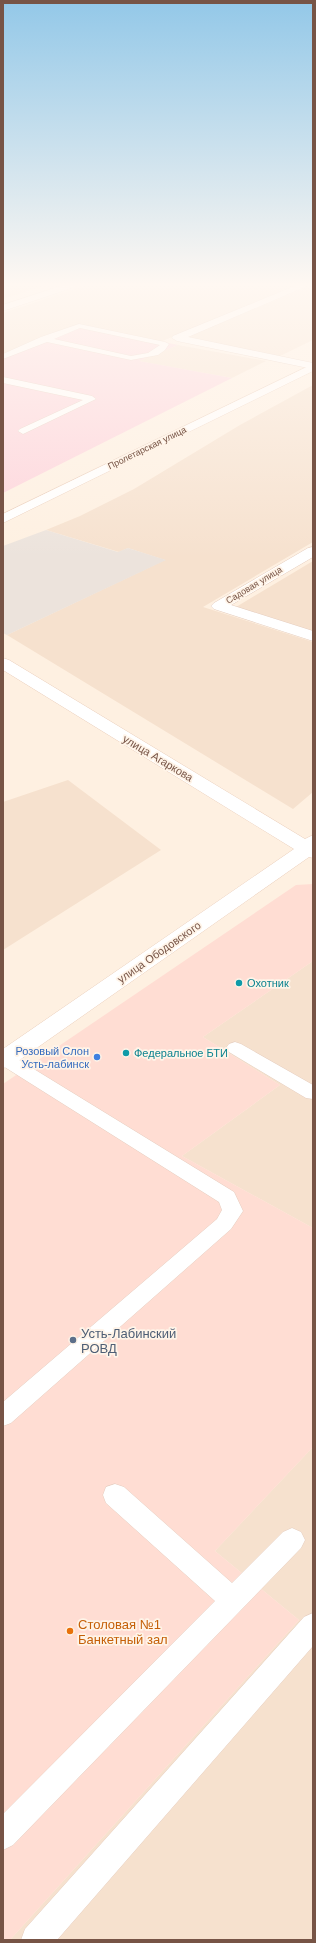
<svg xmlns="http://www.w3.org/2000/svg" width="316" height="1943" font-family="Helvetica,sans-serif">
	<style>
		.residential { fill: #f6e1ce }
		.commercial { fill: #ffddd3 }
		.industrial { fill: #ece3dc }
		.medical { fill: #fdd3db }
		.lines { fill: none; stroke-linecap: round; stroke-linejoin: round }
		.lane-casing { stroke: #e5cdbf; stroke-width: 1 }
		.street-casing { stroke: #e5cdbf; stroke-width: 1 }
		.secondary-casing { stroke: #eacebb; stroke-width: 1 }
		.lane { fill: #fff; fill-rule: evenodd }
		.street { fill: #fff; fill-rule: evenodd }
		.secondary { fill: #fff; fill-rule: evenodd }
		.culture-dot { fill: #0f9aa8; stroke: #fff4e8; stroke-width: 1.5 }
		.shop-dot { fill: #3f7fe0; stroke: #fff4e8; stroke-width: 1.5 }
		.service-dot { fill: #5c6f8a; stroke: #fff4e8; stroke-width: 1.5 }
		.food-dot { fill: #e8710a; stroke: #fff4e8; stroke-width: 1.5 }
		.labels { text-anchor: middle; stroke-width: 3.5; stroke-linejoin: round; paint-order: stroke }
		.far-street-label { font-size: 9px; fill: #775446; stroke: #fff4e8 }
		.street-label { font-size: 11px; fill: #775446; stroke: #fff4e8 }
		.culture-label { font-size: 11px; fill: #0d838f; stroke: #fff4e8; text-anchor: start }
		.shop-label { font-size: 11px; fill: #366cbe; stroke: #fff4e8; text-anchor: end }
		.near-service-label { font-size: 13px; fill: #4e5e75; stroke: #fff4e8; text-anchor: start }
		.near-food-label { font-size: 13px; fill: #c56008; stroke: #fff4e8; text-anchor: start }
	</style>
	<rect width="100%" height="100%" fill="#fef0e1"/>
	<!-- residential -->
	<path class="residential" d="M3 286H43L3 299Z
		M84 286H295L160 342 3 354V313Z
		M310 286H313V340L280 356 187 337Z
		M178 345 266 361 232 378 138 361Z
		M313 385V542L203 607 313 642V792L293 809 7 635 165 560 128 548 119 552 46 530 80 516 134 489 240 425Z
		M313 561V632L236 607Z
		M68 780 161 850 3 950V802Z
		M313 961V1228L182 1156 280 1085 203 1037Z
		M313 1447V1940H10L299 1620 215 1551Z"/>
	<!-- commercial -->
	<path class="commercial" d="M313 884V961L203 1037 280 1085 182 1156 313 1228V1447L215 1551 299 1620 10 1940H3V1084L296 885Z"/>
	<!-- industrial -->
	<path class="industrial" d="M46 530 118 552 128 548 166 560 7 635 3 633V546Z"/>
	<!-- medical -->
	<path class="medical" d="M79 324 178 345 139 361 232 378 3 493V354Z"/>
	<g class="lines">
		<defs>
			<path id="lane" d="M79 324 165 342 169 344 165 350 158 355 131 360 47 342 3 359V354L41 337ZM80 328 160 345 148 353 131 356 54 339Z
				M3 377 92 396 96 399 23 434 18 431 20 429 83 400 3 383Z
				M235 1042 241 1044 313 1085V1099L306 1098 229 1052 226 1048 229 1044Z
				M5 1053 11 1055 234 1192 243 1211 231 1229 11 1423 3 1426V1402L217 1219 222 1210 219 1202 3 1066V1054Z
				M115 1484 124 1487 232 1583 283 1532 292 1528 301 1532 305 1540 301 1548 13 1845 3 1850V1814L215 1601 106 1503 103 1495 106 1487Z
				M313 1613V1646L57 1940H21L25 1929 304 1617Z"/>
			<path id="street" d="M61 286H74L72 288 3 311V305Z
				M295 286H307L188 337 313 363V369L177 341 172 338 173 336Z
				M313 547V557L231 605 313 631V641L214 609 211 606 214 603 308 548Z"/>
			<path id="secondary" d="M313 364V371L3 523V514Z
				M3 658 9 660 305 839 313 835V858L309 857 11 1066 3 1068V1049L294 849 3 670Z"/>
		</defs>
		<!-- lane casing -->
		<use href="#lane" class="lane-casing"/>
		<!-- street casing -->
		<use href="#street" class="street-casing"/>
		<!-- secondary casing -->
		<use href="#secondary" class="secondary-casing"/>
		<!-- lane -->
		<use href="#lane" class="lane"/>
		<!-- street -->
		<use href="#street" class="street"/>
		<!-- secondary -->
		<use href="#secondary" class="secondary"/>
	</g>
	<!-- sky -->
	<linearGradient id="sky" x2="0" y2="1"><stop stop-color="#93c8e8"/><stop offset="0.51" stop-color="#fff8f2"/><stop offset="1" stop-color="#fff8f2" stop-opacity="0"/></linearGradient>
	<rect width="316" height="558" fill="url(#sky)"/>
	<!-- markers -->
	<g class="culture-dot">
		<circle cx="239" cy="983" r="4"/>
		<circle cx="126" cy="1053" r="4"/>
	</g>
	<circle class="shop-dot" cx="97" cy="1057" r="4"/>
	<circle class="service-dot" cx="73" cy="1340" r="4"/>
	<circle class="food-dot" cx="70" cy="1631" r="4"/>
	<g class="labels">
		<!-- far-street labels -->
		<g class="far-street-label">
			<text transform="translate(147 448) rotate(-26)" y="3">Пролетарская улица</text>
			<text transform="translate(254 585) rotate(-31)" y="3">Садовая улица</text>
		</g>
		<!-- street labels -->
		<g class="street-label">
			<text transform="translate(158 758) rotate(31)" y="4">улица Агаркова</text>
			<text transform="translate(159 952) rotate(-35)" y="4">улица Ободовского</text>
		</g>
		<!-- culture labels -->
		<g class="culture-label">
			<text x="247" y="987">Охотник</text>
			<text x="134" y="1057">Федеральное БТИ</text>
		</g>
		<!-- shop labels -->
		<g class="shop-label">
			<text x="89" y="1055">Розовый Слон<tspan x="89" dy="13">Усть-лабинск</tspan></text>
		</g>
		<!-- near-service labels -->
		<g class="near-service-label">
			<text x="81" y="1338">Усть-Лабинский<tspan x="81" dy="15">РОВД</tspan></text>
		</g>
		<!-- near-food labels -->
		<g class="near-food-label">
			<text x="78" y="1629">Столовая №1<tspan x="78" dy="15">Банкетный зал</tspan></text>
		</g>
	</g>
	<!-- border -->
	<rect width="316" height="1943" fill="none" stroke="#775446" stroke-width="8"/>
</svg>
